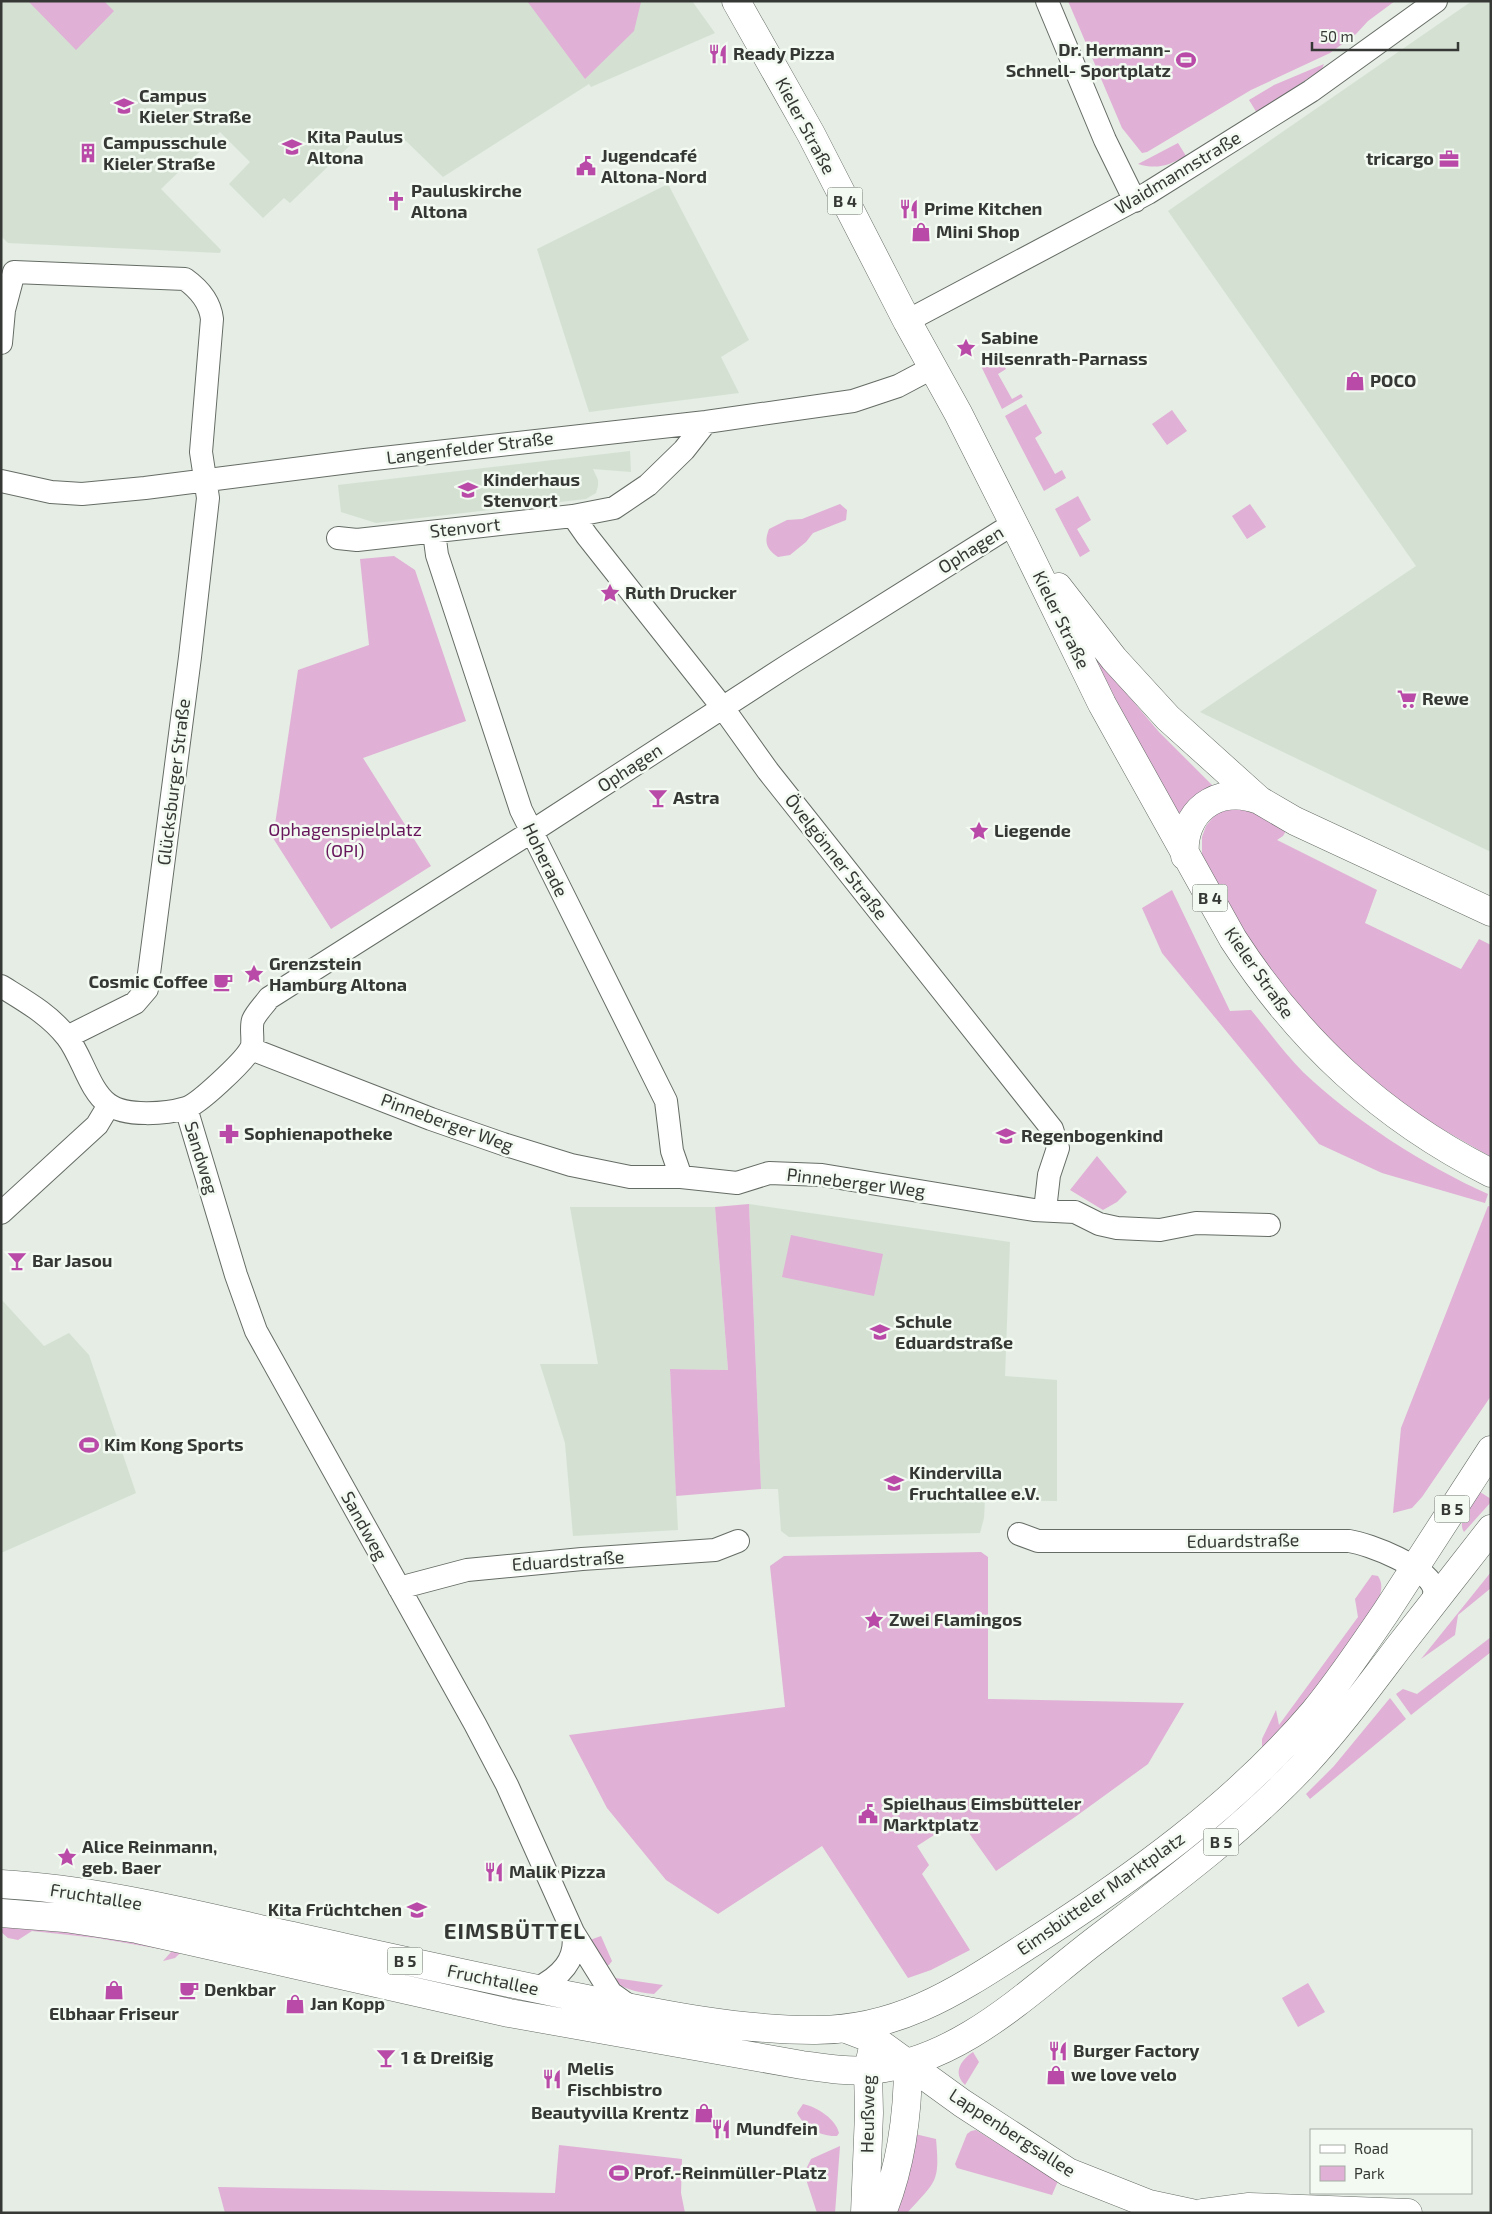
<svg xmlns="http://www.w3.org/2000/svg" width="1492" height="2214" font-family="'Exo 2',sans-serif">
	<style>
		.built { fill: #d4e1d2 }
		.green { fill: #e0b0d6 }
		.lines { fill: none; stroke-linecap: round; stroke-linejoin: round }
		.street-casing { stroke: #656c65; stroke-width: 24 }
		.secondary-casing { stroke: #656c65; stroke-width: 29 }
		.primary-casing { stroke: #656c65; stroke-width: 29 }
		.street { stroke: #fff; stroke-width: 22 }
		.secondary { stroke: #fff; stroke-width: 28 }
		.primary { stroke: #fff; stroke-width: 28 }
		.labels { text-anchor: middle; stroke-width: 5; stroke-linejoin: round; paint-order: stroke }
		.shield { fill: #f2faf1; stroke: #6e726d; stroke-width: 1 }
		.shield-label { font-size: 16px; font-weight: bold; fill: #353834 }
		.poi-label { font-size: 18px; font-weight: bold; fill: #353834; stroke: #f2faf1; text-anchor: start }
		.street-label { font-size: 18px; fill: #353834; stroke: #f2faf1 }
		.park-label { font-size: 18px; fill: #67165c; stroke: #f2faf1 }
		.district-label { font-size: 22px; font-weight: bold; letter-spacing: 1px; fill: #353834; stroke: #f2faf1 }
	</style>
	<rect width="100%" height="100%" fill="#e5ede4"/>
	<!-- built -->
	<path class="built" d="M1 1H692L715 33 591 87 589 84 443 177 406 141 380 143 367 129 290 203 284 198 263 218 229 184 250 162 220 132 161 189 221 250 220 253 8 243 1 236Z
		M1472 1H1491V852L1200 712 1416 566 1168 211Z
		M668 184 749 340 721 357 739 393 589 412 537 249Z
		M630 451 631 472 593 469 598 480V486L596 493 586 499 376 523 341 512 338 485Z
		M749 1204 1010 1242 1005 1376 1057 1380V1501L985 1500 984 1518 980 1533 789 1537 781 1531 778 1489H761Z
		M570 1207H715L728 1370 670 1369 678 1530 573 1536 565 1443 540 1364H598Z
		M1 1299 44 1346 69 1333 89 1355 136 1493 1 1553Z"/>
	<!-- green -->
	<path class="green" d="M28 1H104L114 11 76 50Z
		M527 1H640L641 2 634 31 585 79Z
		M1068 1H1395L1368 21 1356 34 1330 53 1251 90 1147 152 1142 153 1122 128Z
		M1324 64 1322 69 1257 113 1249 100 1274 85Z
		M1178 143 1186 156C1169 165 1158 170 1138 164Z
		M997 354 1006 369 998 374 1012 399 1021 394 1023 397 1002 409 980 364Z
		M1026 404 1042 433 1035 438 1055 474 1062 470 1066 478 1044 491 1005 416Z
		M1172 410 1187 431 1167 445 1152 424Z
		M1078 496 1091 520 1077 529 1090 551 1080 557 1055 509Z
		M840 504 847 510 846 520 813 533 806 542 790 555 778 557C766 549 764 542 769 529L787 520 802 519Z
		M1250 504 1266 527 1247 539 1232 516Z
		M394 556 415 570 466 721 363 758 431 866 331 929 273 838 298 670 369 645 360 559Z
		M1088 648 1159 732 1213 786 1178 814Z
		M1227 809H1248L1287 829 1283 836 1277 840 1377 890 1365 923 1461 969 1479 939 1491 945V1157L1416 1114 1354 1063 1284 992 1255 950 1218 886 1202 854V837L1206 826 1214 816Z
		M1172 890 1230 1011 1251 1010C1268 1030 1284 1053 1303 1072 1352 1119 1425 1166 1488 1194L1485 1203 1382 1173 1319 1144 1162 953 1142 908Z
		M1097 1156 1127 1192 1117 1202 1103 1210 1070 1190Z
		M749 1204 761 1489 676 1496 670 1369 728 1370 715 1207Z
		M1488 1206 1491 1207V1396L1422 1497 1412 1508 1393 1513 1401 1428Z
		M791 1235 883 1254 874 1296 782 1277Z
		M1480 1492 1491 1499V1502L1464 1532C1456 1520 1473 1503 1480 1492Z
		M981 1552 988 1557V1699L1184 1703 1148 1764 1075 1817 996 1871 959 1819 917 1846 929 1865 922 1874 970 1950 931 1970 908 1978 822 1846 718 1914 666 1880 607 1808 569 1735 785 1707 770 1566 784 1556Z
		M1491 1572V1588L1458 1615 1455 1635 1421 1659Z
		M1372 1575 1378 1576C1382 1582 1382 1588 1380 1595 1371 1619 1283 1737 1262 1747V1739L1276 1710 1279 1725 1358 1617 1355 1599Z
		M1491 1637V1652L1411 1715 1396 1694 1403 1689 1417 1694Z
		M1390 1698 1406 1719 1310 1799 1306 1794 1334 1766Z
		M4 1926 98 1935 182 1951 175 1958 163 1961 172 1951 97 1938 32 1931 18 1940 8 1938 1 1932Z
		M601 1936 612 1961 609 1965 603 1966 590 1940Z
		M608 1977 663 1985 654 1994C635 1992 623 1989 608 1977Z
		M1308 1983 1325 2012 1298 2027 1282 1998Z
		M973 2052 979 2062 965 2085C952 2073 961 2060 973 2052Z
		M803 2104C817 2107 836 2119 839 2133L837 2136C821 2137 804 2127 797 2113Z
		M976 2130 1058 2181 1052 2195 957 2168 955 2164 967 2134 971 2131Z
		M915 2134 936 2139C940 2183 936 2181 907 2213H897Z
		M559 2145 682 2159 681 2193 685 2213H225L218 2187 555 2193Z
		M840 2146 835 2213H817L804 2173 811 2159Z"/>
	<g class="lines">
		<defs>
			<path id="street" d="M1047 1 1105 140 1135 201
				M14 272 185 279C199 289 210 302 212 319L201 452 208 498 190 657 147 989 135 1003 67 1037
				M907 321 1148 193 1311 91 1436 1
				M1 343 4 310 14 272
				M1 481 51 492 82 494 145 488 365 460 706 422 853 401 898 386 932 368
				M573 516 587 536 723 708 768 771 1052 1129 1058 1148 1049 1175 1045 1210
				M434 532 437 555 521 810 666 1101 672 1151 681 1177
				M338 538 357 540 573 516 614 508 648 485 684 450 706 422
				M1 986C25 1001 49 1014 67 1037 82 1056 89 1090 108 1104 125 1117 166 1114 186 1108 199 1104 243 1062 250 1050 255 1043 250 1029 253 1020 256 1013 264 1005 269 998L531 832 790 664 1013 524
				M251 1049 431 1119 503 1144 571 1165 630 1177H681L737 1183 769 1173 822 1175 1034 1210 1075 1212 1099 1224 1117 1228 1160 1230 1196 1223 1269 1225
				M186 1108 236 1275 256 1331 475 1724 507 1785 573 1932 611 1993 632 2008
				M1 1213 97 1125 109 1105
				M1019 1534 1038 1541H1349C1369 1544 1429 1567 1434 1589 1435 1596 1433 1602 1429 1607
				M399 1588 467 1570 582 1559 715 1550 738 1541
				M536 1989C560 1977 578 1960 573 1932"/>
			<path id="secondary" d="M846 2029 875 2040 962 2103 1068 2172 1149 2204 1191 2213
				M865 2213 869 2113 868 2070 873 2047
				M882 2213C901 2166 908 2113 908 2063
				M1203 2213 1249 2207 1408 2213"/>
			<path id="primary" d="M736 1 811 134 907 321 958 413 1024 544 1102 704 1233 939C1299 1041 1382 1118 1491 1173
				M1058 587 1114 659 1168 718 1259 800 1295 821 1491 912
				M1185 856C1181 812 1217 784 1259 800
				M1 1884C91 1889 181 1911 269 1931 375 1954 481 1978 587 1999 661 2014 738 2030 813 2030 900 2031 960 1989 1030 1944 1133 1878 1234 1806 1314 1712 1340 1680 1363 1646 1386 1612 1421 1558 1456 1504 1491 1450
				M1 1913 65 1918 137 1929 509 2013 802 2065C824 2068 847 2072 870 2070 958 2062 1025 1995 1092 1943 1164 1888 1238 1834 1301 1768 1336 1731 1367 1689 1398 1648 1429 1608 1460 1569 1491 1529"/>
		</defs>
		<!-- street casing -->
		<use href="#street" class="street-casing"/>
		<!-- secondary casing -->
		<use href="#secondary" class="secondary-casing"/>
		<!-- primary casing -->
		<use href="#primary" class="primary-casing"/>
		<!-- street -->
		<use href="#street" class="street"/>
		<!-- secondary -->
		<use href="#secondary" class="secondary"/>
		<!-- primary -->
		<use href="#primary" class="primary"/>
	</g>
	<!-- icons -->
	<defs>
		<symbol id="restaurant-bare" viewBox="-9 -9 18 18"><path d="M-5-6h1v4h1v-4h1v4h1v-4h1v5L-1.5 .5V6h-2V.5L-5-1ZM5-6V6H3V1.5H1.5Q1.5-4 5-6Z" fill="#b94aa8" stroke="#f2faf1" stroke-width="2.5" paint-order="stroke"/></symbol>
		<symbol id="stadium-bare" viewBox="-9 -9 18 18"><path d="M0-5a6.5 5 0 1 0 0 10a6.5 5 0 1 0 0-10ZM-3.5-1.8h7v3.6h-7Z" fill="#b94aa8" stroke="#f2faf1" stroke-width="2.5" paint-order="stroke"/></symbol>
		<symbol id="school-bare" viewBox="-9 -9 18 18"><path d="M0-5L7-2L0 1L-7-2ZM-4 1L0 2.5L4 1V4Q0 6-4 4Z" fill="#b94aa8" stroke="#f2faf1" stroke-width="2.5" paint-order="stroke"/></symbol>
		<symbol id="building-bare" viewBox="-9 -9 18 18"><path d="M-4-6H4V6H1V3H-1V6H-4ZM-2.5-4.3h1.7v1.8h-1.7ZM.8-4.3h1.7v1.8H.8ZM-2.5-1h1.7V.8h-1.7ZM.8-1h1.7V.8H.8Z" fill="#b94aa8" stroke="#f2faf1" stroke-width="2.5" paint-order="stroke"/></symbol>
		<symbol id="office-bare" viewBox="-9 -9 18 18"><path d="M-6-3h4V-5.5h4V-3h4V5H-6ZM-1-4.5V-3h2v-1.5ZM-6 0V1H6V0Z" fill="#b94aa8" stroke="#f2faf1" stroke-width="2.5" paint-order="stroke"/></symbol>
		<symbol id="civic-bare" viewBox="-9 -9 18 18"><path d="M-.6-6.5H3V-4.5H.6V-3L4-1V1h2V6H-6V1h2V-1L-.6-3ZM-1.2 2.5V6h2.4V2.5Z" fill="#b94aa8" stroke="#f2faf1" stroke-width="2.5" paint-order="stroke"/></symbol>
		<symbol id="church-bare" viewBox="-9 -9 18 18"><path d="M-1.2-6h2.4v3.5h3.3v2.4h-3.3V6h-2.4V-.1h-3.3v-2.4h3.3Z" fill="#b94aa8" stroke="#f2faf1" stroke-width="2.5" paint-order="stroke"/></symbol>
		<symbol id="shop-bare" viewBox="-9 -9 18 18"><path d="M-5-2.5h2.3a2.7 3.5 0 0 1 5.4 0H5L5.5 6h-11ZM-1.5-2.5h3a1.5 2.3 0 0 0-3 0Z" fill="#b94aa8" stroke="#f2faf1" stroke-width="2.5" paint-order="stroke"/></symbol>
		<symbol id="sight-bare" viewBox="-9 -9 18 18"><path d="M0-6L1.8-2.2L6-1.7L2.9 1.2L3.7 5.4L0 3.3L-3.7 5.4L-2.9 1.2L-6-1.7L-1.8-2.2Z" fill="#b94aa8" stroke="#f2faf1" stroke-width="2.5" paint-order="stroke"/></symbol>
		<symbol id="supermarket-bare" viewBox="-9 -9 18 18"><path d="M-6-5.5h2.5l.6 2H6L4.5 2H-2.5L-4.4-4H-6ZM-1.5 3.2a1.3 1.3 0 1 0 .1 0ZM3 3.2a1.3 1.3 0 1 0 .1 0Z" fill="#b94aa8" stroke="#f2faf1" stroke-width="2.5" paint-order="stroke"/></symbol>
		<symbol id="bar-bare" viewBox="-9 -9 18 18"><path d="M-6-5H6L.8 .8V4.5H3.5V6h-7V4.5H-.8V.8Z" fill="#b94aa8" stroke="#f2faf1" stroke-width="2.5" paint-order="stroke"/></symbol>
		<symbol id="cafe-bare" viewBox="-9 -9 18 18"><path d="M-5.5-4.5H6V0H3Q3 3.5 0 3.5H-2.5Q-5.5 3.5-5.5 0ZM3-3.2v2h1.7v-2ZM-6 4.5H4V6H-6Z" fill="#b94aa8" stroke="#f2faf1" stroke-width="2.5" paint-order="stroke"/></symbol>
		<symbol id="pharmacy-bare" viewBox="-9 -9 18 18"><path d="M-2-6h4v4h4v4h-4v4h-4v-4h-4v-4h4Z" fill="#b94aa8" stroke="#f2faf1" stroke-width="2.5" paint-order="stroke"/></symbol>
	</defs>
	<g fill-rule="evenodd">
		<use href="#restaurant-bare" x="704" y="40" width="28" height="28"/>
		<use href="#stadium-bare" x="1172" y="46" width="28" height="28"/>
		<use href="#school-bare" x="110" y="92" width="28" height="28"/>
		<use href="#school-bare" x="278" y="133" width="28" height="28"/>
		<use href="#building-bare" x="74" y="139" width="28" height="28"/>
		<use href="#office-bare" x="1435" y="145" width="28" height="28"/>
		<use href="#civic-bare" x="572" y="152" width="28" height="28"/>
		<use href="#church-bare" x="382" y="187" width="28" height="28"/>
		<use href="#restaurant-bare" x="895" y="195" width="28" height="28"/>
		<use href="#shop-bare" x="907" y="218" width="28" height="28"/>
		<use href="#sight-bare" x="952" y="334" width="28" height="28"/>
		<use href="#shop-bare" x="1341" y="367" width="28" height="28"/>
		<use href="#school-bare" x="454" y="476" width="28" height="28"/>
		<use href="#sight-bare" x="596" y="579" width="28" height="28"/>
		<use href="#supermarket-bare" x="1393" y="685" width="28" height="28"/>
		<use href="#bar-bare" x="644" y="784" width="28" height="28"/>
		<use href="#sight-bare" x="965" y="817" width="28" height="28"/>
		<use href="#sight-bare" x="240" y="960" width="28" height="28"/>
		<use href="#cafe-bare" x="209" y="968" width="28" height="28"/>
		<use href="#pharmacy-bare" x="215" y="1120" width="28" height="28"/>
		<use href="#school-bare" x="992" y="1122" width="28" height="28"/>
		<use href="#bar-bare" x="3" y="1247" width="28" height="28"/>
		<use href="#school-bare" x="866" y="1318" width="28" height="28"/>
		<use href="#stadium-bare" x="75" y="1431" width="28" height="28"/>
		<use href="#school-bare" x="880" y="1469" width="28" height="28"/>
		<use href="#sight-bare" x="860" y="1606" width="28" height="28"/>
		<use href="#civic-bare" x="854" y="1800" width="28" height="28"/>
		<use href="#sight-bare" x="53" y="1843" width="28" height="28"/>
		<use href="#restaurant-bare" x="480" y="1858" width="28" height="28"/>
		<use href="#school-bare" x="403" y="1896" width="28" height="28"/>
		<use href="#shop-bare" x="100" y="1976" width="28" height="28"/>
		<use href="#cafe-bare" x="175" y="1976" width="28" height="28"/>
		<use href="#shop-bare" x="281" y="1990" width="28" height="28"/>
		<use href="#restaurant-bare" x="1044" y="2037" width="28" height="28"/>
		<use href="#bar-bare" x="372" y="2044" width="28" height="28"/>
		<use href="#shop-bare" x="1042" y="2061" width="28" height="28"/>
		<use href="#restaurant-bare" x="538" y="2065" width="28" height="28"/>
		<use href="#shop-bare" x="690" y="2099" width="28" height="28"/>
		<use href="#restaurant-bare" x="707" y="2115" width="28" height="28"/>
		<use href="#stadium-bare" x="605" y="2159" width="28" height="28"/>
	</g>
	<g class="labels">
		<!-- shield labels -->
		<g class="shield">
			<rect x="827.5" y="187.5" width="35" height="27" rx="4"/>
			<rect x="1192.5" y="884.5" width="35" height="27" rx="4"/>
			<rect x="1434.5" y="1495.5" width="35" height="27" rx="4"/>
			<rect x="1203.5" y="1828.5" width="35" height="27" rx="4"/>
			<rect x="387.5" y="1947.5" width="35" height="27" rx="4"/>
		</g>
		<g class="shield-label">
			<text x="845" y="207">B 4</text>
			<text x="1210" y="904">B 4</text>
			<text x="1452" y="1515">B 5</text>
			<text x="1221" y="1848">B 5</text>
			<text x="405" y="1967">B 5</text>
		</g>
		<!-- poi labels -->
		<g class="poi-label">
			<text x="1171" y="56" text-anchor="end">Dr. Hermann-<tspan x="1171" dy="21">Schnell- Sportplatz</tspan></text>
			<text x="733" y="60">Ready Pizza</text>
			<text x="139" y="102">Campus<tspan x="139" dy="21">Kieler Straße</tspan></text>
			<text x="307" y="143">Kita Paulus<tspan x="307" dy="21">Altona</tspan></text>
			<text x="103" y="149">Campusschule<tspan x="103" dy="21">Kieler Straße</tspan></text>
			<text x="601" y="162">Jugendcafé<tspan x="601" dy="21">Altona-Nord</tspan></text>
			<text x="1434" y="165" text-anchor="end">tricargo</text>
			<text x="411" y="197">Pauluskirche<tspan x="411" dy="21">Altona</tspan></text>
			<text x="924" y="215">Prime Kitchen</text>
			<text x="936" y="238">Mini Shop</text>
			<text x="981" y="344">Sabine<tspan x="981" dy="21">Hilsenrath-Parnass</tspan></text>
			<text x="1370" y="387">POCO</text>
			<text x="483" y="486">Kinderhaus<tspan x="483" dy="21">Stenvort</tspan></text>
			<text x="625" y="599">Ruth Drucker</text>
			<text x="1422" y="705">Rewe</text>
			<text x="673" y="804">Astra</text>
			<text x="994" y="837">Liegende</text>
			<text x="269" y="970">Grenzstein<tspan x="269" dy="21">Hamburg Altona</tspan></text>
			<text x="208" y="988" text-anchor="end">Cosmic Coffee</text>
			<text x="244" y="1140">Sophienapotheke</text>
			<text x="1021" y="1142">Regenbogenkind</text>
			<text x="32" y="1267">Bar Jasou</text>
			<text x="895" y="1328">Schule<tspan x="895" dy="21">Eduardstraße</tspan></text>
			<text x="104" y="1451">Kim Kong Sports</text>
			<text x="909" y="1479">Kindervilla<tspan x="909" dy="21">Fruchtallee e.V.</tspan></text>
			<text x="889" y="1626">Zwei Flamingos</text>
			<text x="883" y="1810">Spielhaus Eimsbütteler<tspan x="883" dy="21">Marktplatz</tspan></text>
			<text x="82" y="1853">Alice Reinmann,<tspan x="82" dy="21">geb. Baer</tspan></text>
			<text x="509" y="1878">Malik Pizza</text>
			<text x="402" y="1916" text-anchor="end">Kita Früchtchen</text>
			<text x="204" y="1996">Denkbar</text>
			<text x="310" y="2010">Jan Kopp</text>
			<text x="114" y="2020" text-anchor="middle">Elbhaar Friseur</text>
			<text x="1073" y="2057">Burger Factory</text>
			<text x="401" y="2064">1 &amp; Dreißig</text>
			<text x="567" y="2075">Melis<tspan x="567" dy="21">Fischbistro</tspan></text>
			<text x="1071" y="2081">we love velo</text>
			<text x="689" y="2119" text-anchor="end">Beautyvilla Krentz</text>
			<text x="736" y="2135">Mundfein</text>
			<text x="634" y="2179">Prof.-Reinmüller-Platz</text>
		</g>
		<!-- street labels -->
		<g class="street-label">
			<text transform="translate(805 126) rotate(62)" y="6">Kieler Straße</text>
			<text transform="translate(1178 173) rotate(-31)" y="6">Waidmannstraße</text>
			<text transform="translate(470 448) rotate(-7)" y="6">Langenfelder Straße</text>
			<text transform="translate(465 528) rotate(-6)" y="6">Stenvort</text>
			<text transform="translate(971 550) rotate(-32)" y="6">Ophagen</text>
			<text transform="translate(1061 620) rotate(64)" y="6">Kieler Straße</text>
			<text transform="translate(630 768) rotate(-33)" y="6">Ophagen</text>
			<text transform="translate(174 782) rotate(-83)" y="6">Glücksburger Straße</text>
			<text transform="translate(836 857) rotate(52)" y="6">Övelgönner Straße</text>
			<text transform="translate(545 860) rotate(64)" y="6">Hoherade</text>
			<text transform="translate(1259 973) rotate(55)" y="6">Kieler Straße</text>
			<text transform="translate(447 1123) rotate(20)" y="6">Pinneberger Weg</text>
			<text transform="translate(201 1158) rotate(73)" y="6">Sandweg</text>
			<text transform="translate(856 1183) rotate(7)" y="6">Pinneberger Weg</text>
			<text transform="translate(364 1526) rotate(61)" y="6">Sandweg</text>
			<text transform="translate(1243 1541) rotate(-1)" y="6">Eduardstraße</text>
			<text transform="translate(568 1561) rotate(-4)" y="6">Eduardstraße</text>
			<text transform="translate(1101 1894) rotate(-35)" y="6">Eimsbütteler Marktplatz</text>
			<text transform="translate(96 1897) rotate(9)" y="6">Fruchtallee</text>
			<text transform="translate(493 1980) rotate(12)" y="6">Fruchtallee</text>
			<text transform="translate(868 2114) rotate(-89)" y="6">Heußweg</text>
			<text transform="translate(1012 2133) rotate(33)" y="6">Lappenbergsallee</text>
		</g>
		<!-- park labels -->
		<g class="park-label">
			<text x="345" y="836">Ophagenspielplatz<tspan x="345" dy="21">(OPI)</tspan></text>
		</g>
		<!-- district labels -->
		<g class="district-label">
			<text x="515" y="1939">EIMSBÜTTEL</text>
		</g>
	</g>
	<!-- border -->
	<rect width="1492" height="2214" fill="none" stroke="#353834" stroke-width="5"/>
	<!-- legend -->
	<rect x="1310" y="2129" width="162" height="65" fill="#f2faf1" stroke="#a6aca5"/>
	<rect x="1320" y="2145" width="25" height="8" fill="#ffffff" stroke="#a6aca5"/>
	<text x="1354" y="2154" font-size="15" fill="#353834">Road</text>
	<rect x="1320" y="2166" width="25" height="15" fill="#e0b0d6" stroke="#a6aca5"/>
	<text x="1354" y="2179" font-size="15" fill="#353834">Park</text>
	<!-- scale -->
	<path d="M1312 42v8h146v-8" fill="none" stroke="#353834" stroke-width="2.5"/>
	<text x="1320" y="42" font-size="15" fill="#353834" stroke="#f2faf1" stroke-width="4" paint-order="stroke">50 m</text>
</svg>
